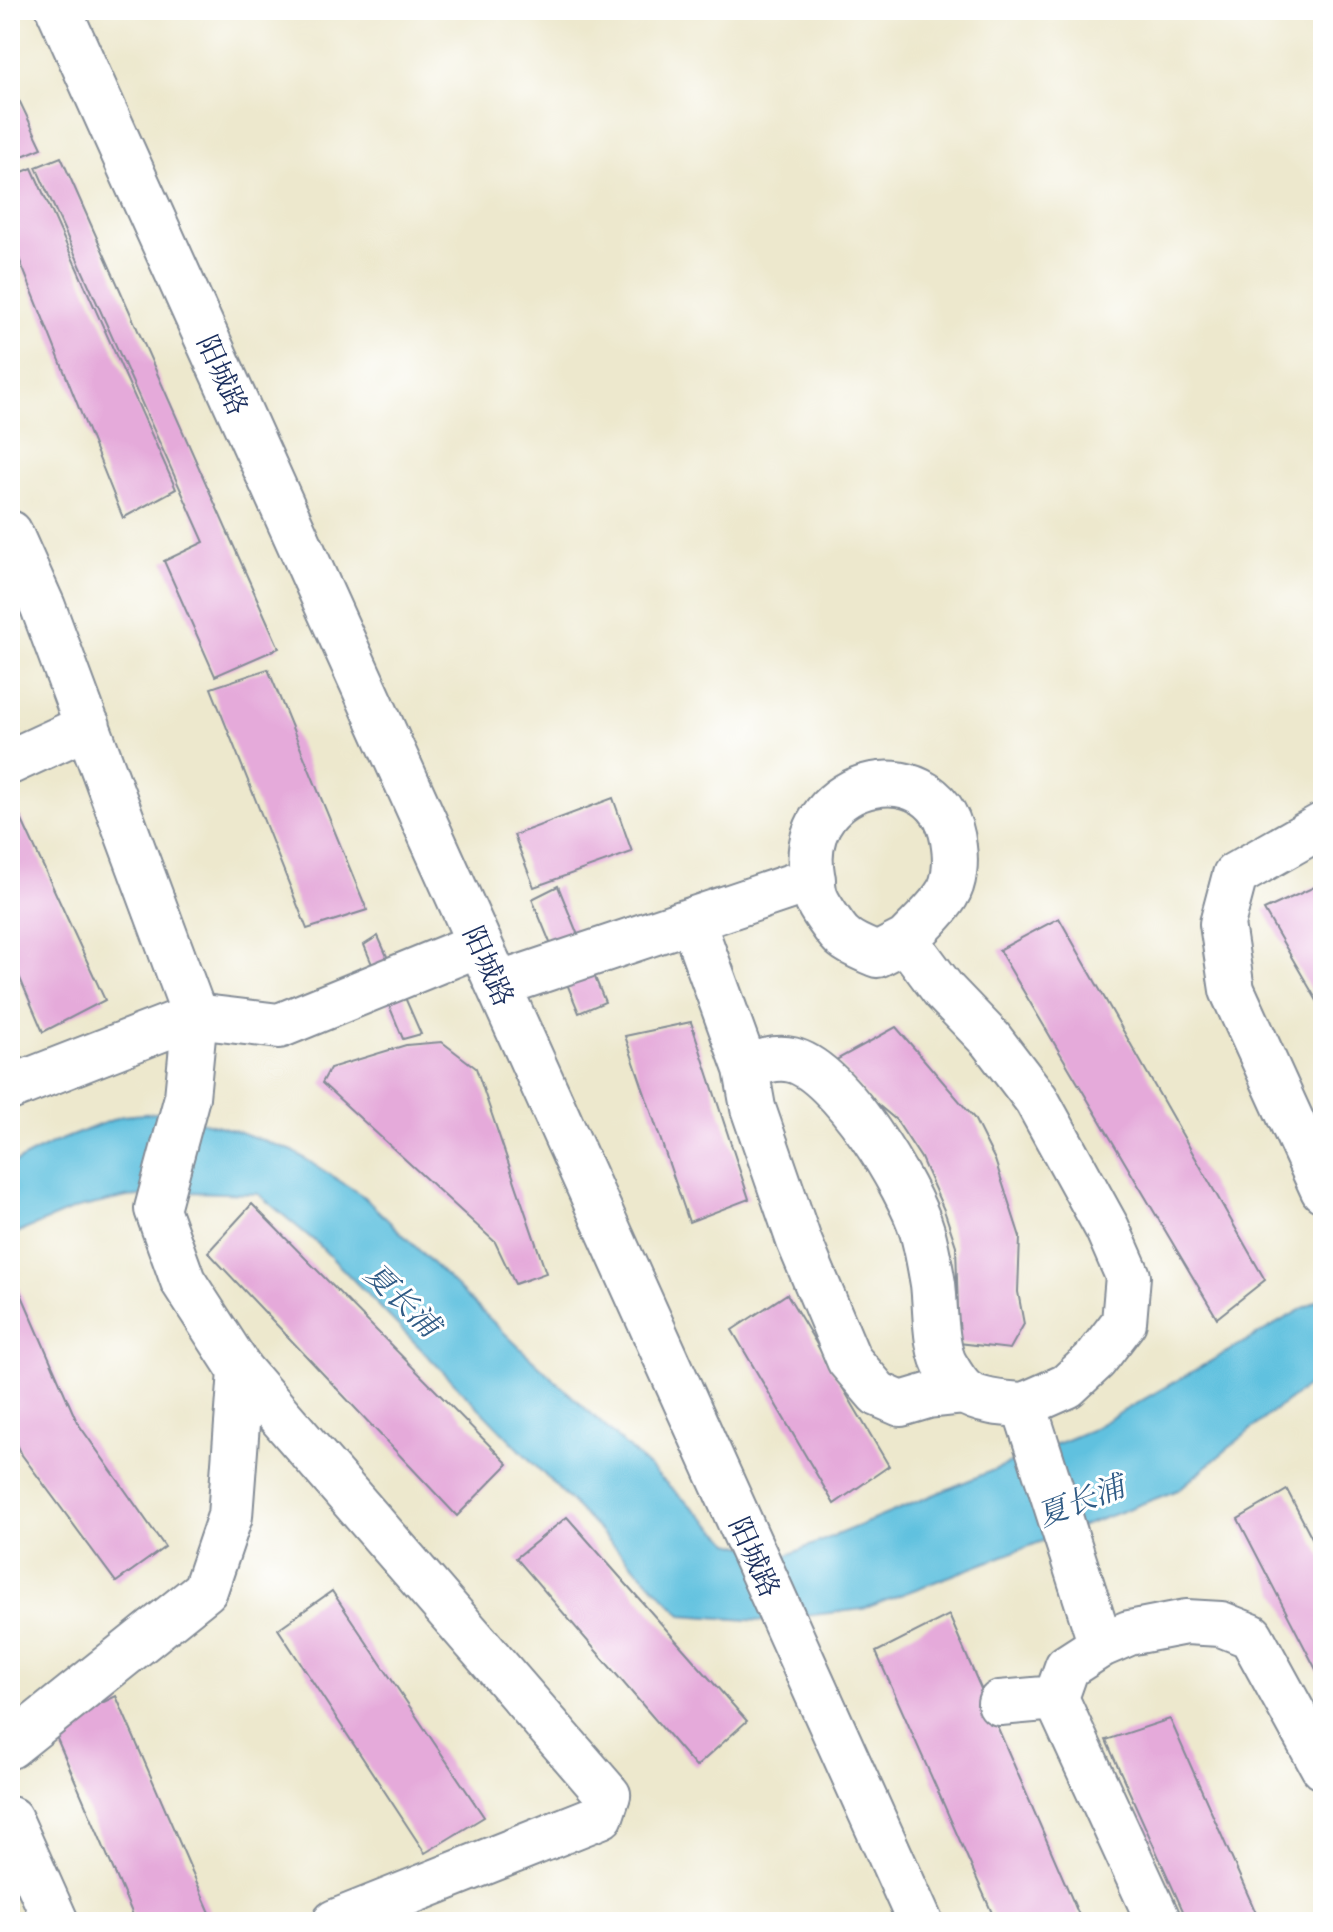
<svg xmlns="http://www.w3.org/2000/svg" width="1333" height="1932" font-family="'Libre Bodoni','Noto Serif SC',serif">
	<style>
		.water { fill: #60c1df; stroke: #3e789e; stroke-width: 2 }
		.building { fill: #e5aada }
		.lines { fill: none; stroke-linecap: round; stroke-linejoin: round }
		.minor-casing { stroke: #848c96; stroke-width: 48 }
		.minor { stroke: #fff; stroke-width: 44 }
		.labels { text-anchor: middle; stroke-width: 6; stroke-linejoin: round; paint-order: stroke }
		.street-label { font-size: 28px; fill: #1b2f5e; stroke: #fff }
		.water-label { font-size: 30px; font-style: italic; fill: #305b85; stroke: #fff }
	</style>
	<rect width="100%" height="100%" fill="#fff"/>
	<filter id="ink" filterUnits="userSpaceOnUse"><feTurbulence type="fractalNoise" baseFrequency=".0125" numOctaves="2"/><feDisplacementMap in="SourceGraphic" scale="16" xChannelSelector="R" yChannelSelector="G"/><feConvolveMatrix kernelMatrix="1 2 1 2 8 2 1 2 1" color-interpolation-filters="sRGB"/></filter>
	<filter id="wash" filterUnits="userSpaceOnUse"><feTurbulence type="fractalNoise" baseFrequency=".006" numOctaves="4" result="noise"/><feDisplacementMap in="SourceGraphic" scale="32" xChannelSelector="R" yChannelSelector="G"/><feGaussianBlur stdDeviation="1.8" result="paint"/><feColorMatrix in="noise" values="0 0 0 0 0 0 0 0 0 0 0 0 0 0 0 0 0 1.4 0 .05"/><feComposite in="paint" operator="in"/></filter>
	<g filter="url(#wash)">
		<rect width="100%" height="100%" fill="#ede8cd"/>
		<!-- water -->
		<path class="water" d="M166 1112 237 1131 293 1151 363 1196 520 1348 731 1543 783 1557 1088 1431 1323 1297V1375L1271 1413 1178 1490 863 1609 762 1621 682 1615 318 1244 258 1194 186 1192 127 1197 74 1209 10 1236V1165L51 1144 122 1116Z"/>
		<g id="blocks">
			<!-- building -->
			<path class="building" d="M10 92 20 102 42 148 10 161Z
				M61 157 279 648 215 676 164 561 204 542 36 167Z
				M32 168 176 489 123 518 10 236V177Z
				M268 669 367 910 307 929 211 688Z
				M613 798 632 852 534 887 514 835Z
				M20 816 105 1000 43 1032 10 955V821Z
				M1323 883V1011L1264 910Z
				M558 886 605 1002 579 1013 532 899Z
				M1059 918 1265 1280 1217 1318 999 950Z
				M378 936 421 1034 403 1039 364 945Z
				M691 1022 749 1199 689 1222 625 1036Z
				M896 1027 974 1118 995 1160 1020 1237 1018 1292 1024 1324 1010 1349 959 1343 956 1246 944 1210 921 1158 896 1120 864 1093 836 1060Z
				M442 1042 476 1068 546 1273 515 1284 495 1242 322 1083 330 1068 406 1045Z
				M252 1204 508 1464 457 1516 208 1252Z
				M13 1275 77 1422 165 1547 116 1582 22 1455 10 1429V1276Z
				M787 1294 889 1466 834 1504 732 1330Z
				M1287 1490 1323 1559V1683L1238 1519Z
				M567 1517 747 1721 696 1767 516 1558Z
				M332 1591 484 1817 425 1853 278 1629Z
				M949 1615 1082 1922H996L876 1652Z
				M116 1696 214 1922H136L52 1727Z
				M1170 1719 1260 1922H1188L1106 1740Z"/>
		</g>
	</g>
	<g filter="url(#ink)">
		<use href="#blocks" fill-opacity="0" stroke="#848c96" stroke-width="2"/>
		<g class="lines">
			<defs>
				<path id="minor" d="M59 10 920 1922
					M10 533 43 607 195 1016 187 1097 157 1209 183 1281 241 1371 230 1516 205 1590 10 1746
					M10 762 88 726
					M1323 825 1235 875 1222 924 1232 990 1323 1190
					M692 920 746 1069
					M906 940 877 955C866 950 852 945 844 938 837 933 819 906 816 898 813 891 813 881 812 874 795 776 943 744 954 847 956 861 955 882 947 894 937 911 919 926 906 940L944 991 991 1040 1036 1099 1107 1228 1128 1276 1124 1322 1095 1360 1067 1386 1024 1405 1101 1645
					M498 985 813 879
					M10 1088 195 1016 279 1026 480 944
					M241 1371 608 1795 601 1816 335 1922
					M965 1392 928 1396 901 1404 878 1394 849 1360 799 1241 753 1108 746 1069C761 1062 775 1056 792 1060 839 1071 909 1187 922 1231 927 1248 930 1267 933 1284 936 1308 934 1349 947 1368 951 1375 959 1387 965 1392 981 1403 1007 1404 1024 1405
					M1000 1703 1056 1698
					M10 1819 56 1922
					M1159 1922 1056 1698 1067 1667 1101 1645 1129 1633 1186 1622 1221 1624 1251 1636 1323 1767"/>
			</defs>
			<!-- minor casing -->
			<use href="#minor" class="minor-casing"/>
			<!-- minor -->
			<use href="#minor" class="minor"/>
		</g>
	</g>
	<g class="labels">
		<!-- street labels -->
		<g class="street-label">
			<text transform="translate(223 375) rotate(66)" y="10">阳城路</text>
			<text transform="translate(489 966) rotate(66)" y="10">阳城路</text>
			<text transform="translate(755 1557) rotate(66)" y="10">阳城路</text>
		</g>
		<!-- water labels -->
		<g class="water-label">
			<text transform="translate(402 1300) rotate(44)" y="10">夏长浦</text>
			<text transform="translate(1081 1501) rotate(-21)" y="10">夏长浦</text>
		</g>
	</g>
	<!-- margin -->
	<rect width="1333" height="1932" fill="none" stroke="#fff" stroke-width="40"/>
</svg>
